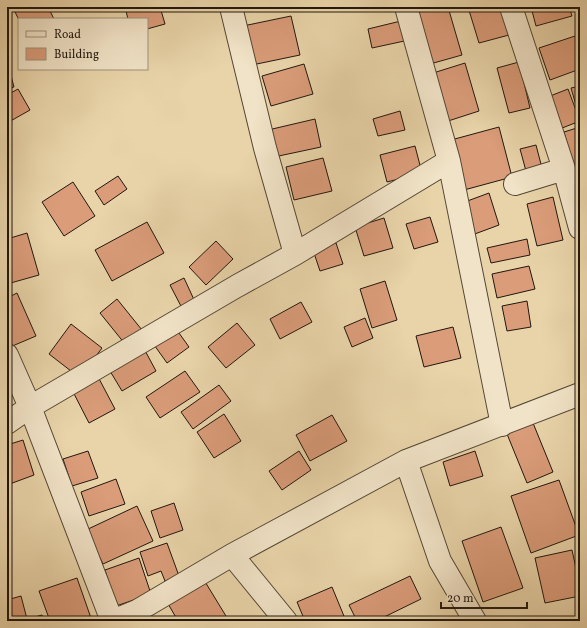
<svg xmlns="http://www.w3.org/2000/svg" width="587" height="628" font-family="Vollkorn,serif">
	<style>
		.building { fill: #da9c79; stroke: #21170f }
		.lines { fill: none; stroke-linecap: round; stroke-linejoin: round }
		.street-casing { stroke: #534636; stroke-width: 24 }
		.street { stroke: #f1e3c7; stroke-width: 22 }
	</style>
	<rect width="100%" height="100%" fill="#e9d4a9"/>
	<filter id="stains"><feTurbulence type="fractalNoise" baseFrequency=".005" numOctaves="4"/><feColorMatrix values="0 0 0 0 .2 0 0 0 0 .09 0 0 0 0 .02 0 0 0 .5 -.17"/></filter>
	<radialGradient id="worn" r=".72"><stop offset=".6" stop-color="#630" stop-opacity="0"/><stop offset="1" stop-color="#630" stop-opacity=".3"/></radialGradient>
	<!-- building -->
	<path class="building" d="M21 7H48L54 19 19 20 14 10Z
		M125 7H160L165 24 147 29V19H128Z
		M437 7H448L462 55 430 64 415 13Z
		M468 7H501L509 35 479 43Z
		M531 7H569L572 16 536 26Z
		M291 16 300 55 252 65 243 26Z
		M405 20 409 40 372 48 368 29Z
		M578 35 580 41V69L550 80 539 48Z
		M7 61 14 87 7 89Z
		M519 62 530 108 509 113 497 68Z
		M465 63 479 111 445 122 430 74Z
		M304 64 313 94 271 106 262 76Z
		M580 86V116H579L571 88Z
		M18 89 30 110 7 123V95Z
		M568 89 580 121 557 130 545 98Z
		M400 111 405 130 378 136 373 119Z
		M315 119 321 147 274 157 268 130Z
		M499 127 512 177 464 190 451 140Z
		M580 127V195L564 132Z
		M536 145 542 168 526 171 520 149Z
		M415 146 422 173 387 182 380 155Z
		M323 158 332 191 294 200 286 167Z
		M118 176 127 189 104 205 95 191Z
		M73 182 95 216 64 236 42 202Z
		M489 193 499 225 472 235 462 203Z
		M553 197 563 240 537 246 527 204Z
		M430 217 438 242 414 249 406 224Z
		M384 218 393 248 364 256 355 227Z
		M147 222 164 253 112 281 95 250Z
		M27 233 39 275 7 284V239Z
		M527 239 530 255 491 263 487 248Z
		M216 241 233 259 206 285 189 267Z
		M336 243 343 264 320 271 313 250Z
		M529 266 535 289 497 298 492 274Z
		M184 278 196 304 183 310 170 285Z
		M385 281 397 320 372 328 360 289Z
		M17 293 36 336 10 347 7 340V298Z
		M117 299 142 330 125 344 100 313Z
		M527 301 531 327 507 331 502 306Z
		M301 302 312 322 280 339 270 319Z
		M365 318 373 338 352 347 344 327Z
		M237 323 255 345 226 368 208 347Z
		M71 324 102 348 80 378 49 354Z
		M174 326 189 347 167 363 152 342Z
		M453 327 461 358 424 367 416 336Z
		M142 345 156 371 122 391 107 366Z
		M185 371 200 392 160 418 146 397Z
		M96 373 115 409 89 423 70 386Z
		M219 385 231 401 193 429 181 412Z
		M224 414 241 441 214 458 197 432Z
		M332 415 347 441 310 461 296 435Z
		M533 423 553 472 527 483 507 434Z
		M23 440 34 475 7 485V445Z
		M88 451 98 478 72 486 63 459Z
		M299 451 311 470 282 490 269 471Z
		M475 451 483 476 450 486 443 462Z
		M116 479 125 504 89 516 81 492Z
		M559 480 579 535 531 553 511 496Z
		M174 503 183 530 160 538 151 511Z
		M137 506 153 541 103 564 86 530Z
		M501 527 523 588 483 602 462 541Z
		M167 543 179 576 165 581 161 571 148 576 140 552Z
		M572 550 580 587V596L545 603 535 558Z
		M139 558 151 594 116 606 105 570Z
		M410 576 421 599 376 621H357L349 605Z
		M77 578 92 621H50L39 591Z
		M204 580 229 621H178L167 602Z
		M332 587 346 621H305L297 602Z
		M21 596 27 619 42 615 44 621H7V600Z"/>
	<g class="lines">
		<defs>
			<path id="street" d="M231 7 265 148 295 254
				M511 7 564 169 580 228
				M449 161 502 425
				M515 184 564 169
				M7 355 30 407 112 621
				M7 423 30 407 237 286 295 254 449 161 406 7
				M406 461 440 561 475 621
				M232 555 286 621
				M113 621 137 611 232 555 406 461 580 394"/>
		</defs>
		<!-- street casing -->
		<use href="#street" class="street-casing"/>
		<!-- street -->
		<use href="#street" class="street"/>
	</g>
	<!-- margin -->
	<rect width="587" height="628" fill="none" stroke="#e9d4a9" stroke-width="24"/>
	<rect x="8" y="8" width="571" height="612" fill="none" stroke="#21170f" stroke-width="2"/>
	<rect x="12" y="12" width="563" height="604" fill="none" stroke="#21170f"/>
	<!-- legend -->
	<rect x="18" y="18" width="130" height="52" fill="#f1e3c7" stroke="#9e917d"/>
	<rect x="26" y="31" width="20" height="6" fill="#f1e3c7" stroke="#9e917d"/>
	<text x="54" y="38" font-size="12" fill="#21170f">Road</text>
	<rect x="26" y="48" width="20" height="12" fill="#da9c79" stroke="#9e917d"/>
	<text x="54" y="58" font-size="12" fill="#21170f">Building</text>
	<!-- scale -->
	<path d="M441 602v6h86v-6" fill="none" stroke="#21170f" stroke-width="2"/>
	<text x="447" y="602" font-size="12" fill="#21170f" stroke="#f1e3c7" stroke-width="3" paint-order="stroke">20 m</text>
	<rect width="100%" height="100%" filter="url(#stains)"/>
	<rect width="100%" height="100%" fill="url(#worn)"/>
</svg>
